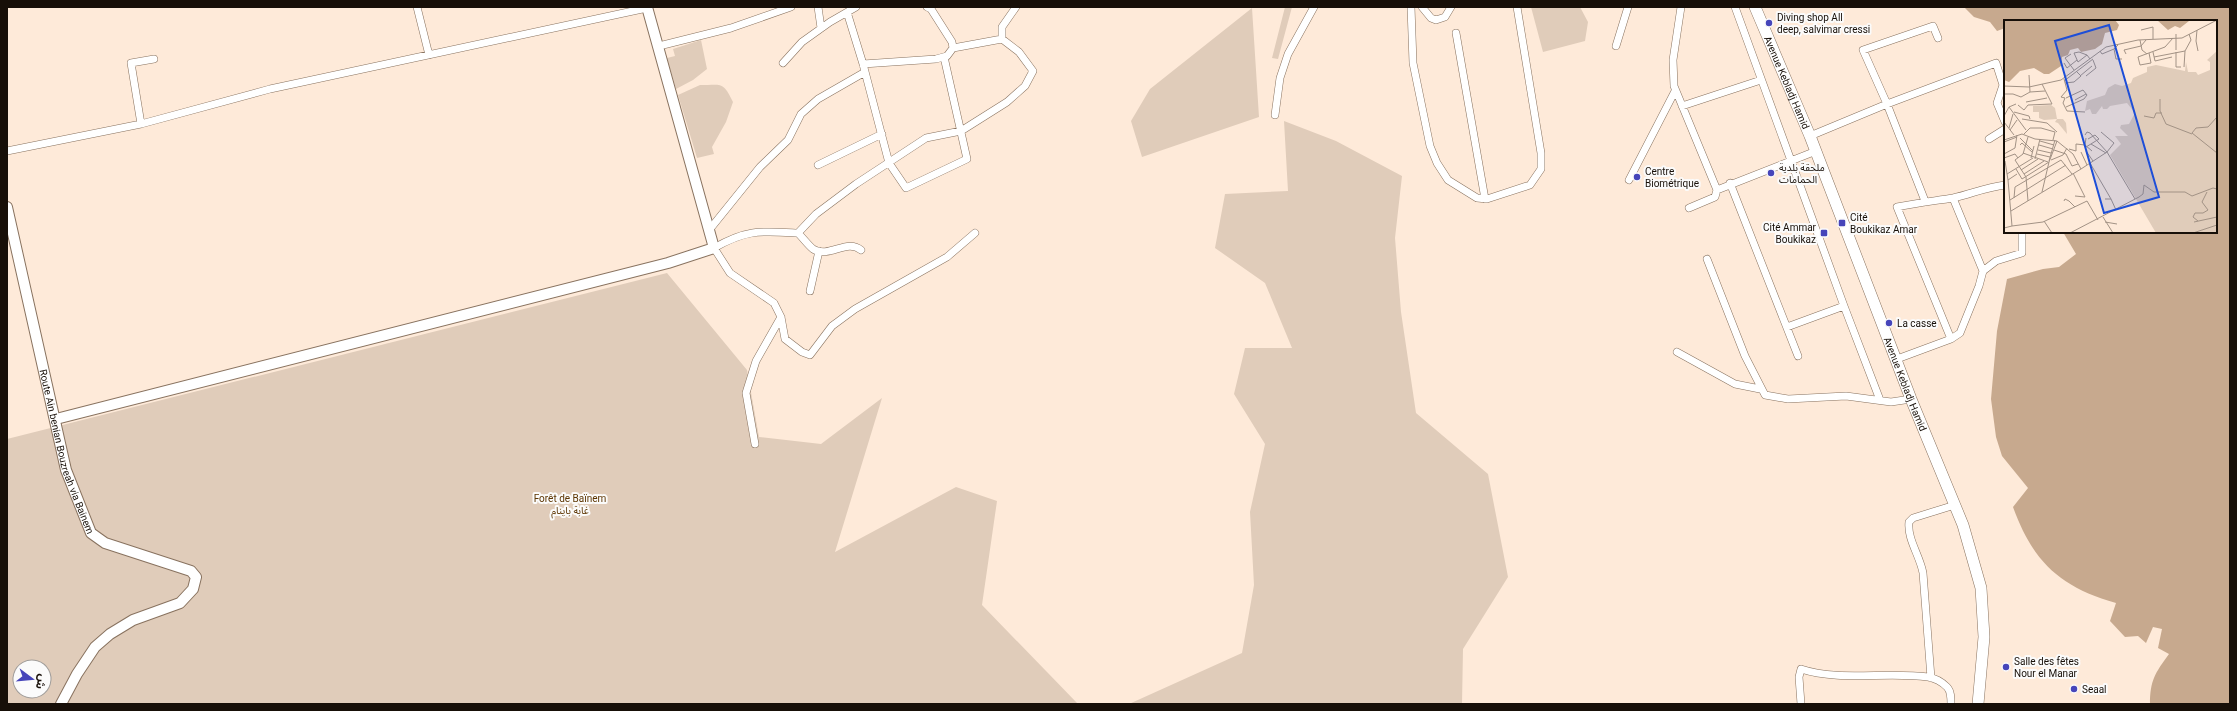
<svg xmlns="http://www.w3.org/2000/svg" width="2237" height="711" font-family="Roboto,'Noto Sans Arabic',sans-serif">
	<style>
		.green { fill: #e0ccba; fill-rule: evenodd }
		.water { fill: #c7a98e }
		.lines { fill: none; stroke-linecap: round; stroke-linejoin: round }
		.street-casing { stroke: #88725f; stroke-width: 8 }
		.secondary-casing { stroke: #88725f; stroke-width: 12 }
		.primary-casing { stroke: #88725f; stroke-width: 12 }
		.street { stroke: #fff; stroke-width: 7 }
		.secondary { stroke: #fff; stroke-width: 10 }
		.primary { stroke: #fff; stroke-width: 11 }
		.poi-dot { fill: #4645ba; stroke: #fbfbfb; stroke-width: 1.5 }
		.labels { text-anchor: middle; stroke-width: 4; stroke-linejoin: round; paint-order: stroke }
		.poi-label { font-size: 10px; fill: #170f08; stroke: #fbfbfb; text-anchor: start }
		.street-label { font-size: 10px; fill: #170f08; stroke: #fbfbfb }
		.park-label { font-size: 10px; fill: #5c3401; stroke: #fbfbfb }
		.inset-road { fill: none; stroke: #a29285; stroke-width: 1 }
		.view { fill: #1d4ed8; fill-opacity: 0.15; stroke: #1d4ed8; stroke-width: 2 }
		.inset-edge { fill: none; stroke: #170f08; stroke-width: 2 }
	</style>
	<rect width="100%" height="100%" fill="#feead9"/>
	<!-- green -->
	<path class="green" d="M1285 7H1292L1278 59 1272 58Z
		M1531 7H1580L1588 22 1585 41 1543 52Z
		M1252 8 1259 117 1142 157 1131 121 1150 89Z
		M701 40 707 69 693 80 676 89 667 58 675 56 673 49Z
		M700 85C722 85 723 81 733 102L726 122 712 147 714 154 697 158 678 95Z
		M1284 121 1336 141 1402 176 1395 238 1401 312 1416 413 1488 474 1508 577 1463 649 1462 704H1129L1242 653 1254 585 1250 512 1265 444 1234 394 1245 348H1292L1265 283 1215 248 1225 194 1288 191Z
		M667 273 747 370 759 437 821 444 882 398 835 552 956 487 997 501 982 605 1078 704H7V439ZM20 667H44V691H20Z"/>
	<!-- water -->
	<path class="water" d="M1964 7H2230V704H2150C2150 681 2155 673 2169 654L2158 648 2162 629 2153 627 2146 643 2138 636 2125 637 2110 621 2116 603C2060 587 2033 562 2013 507L2028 488 2002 456 1996 437 1991 399 1997 331 2007 279 2043 269 2059 267 2076 254 2063 232H2216V21H2005V28L1997 31 1990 22 1974 17Z"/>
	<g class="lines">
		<defs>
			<path id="street" d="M417 7 429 55
				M818 7 821 28
				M1411 7 1413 63 1430 146 1437 163 1448 180 1477 198 1487 199 1530 185 1541 169V153L1517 7
				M1422 7 1431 18 1436 20 1445 17 1451 7
				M1681 7 1673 60 1674 86 1717 190 1816 151
				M1735 7 1844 306 1880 400
				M847 12 863 64 889 163 906 188 967 159 944 57
				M1456 33 1485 199
				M659 46 731 28 791 7
				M1616 46 1628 7
				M953 48 1002 39V27L1016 7
				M783 63 802 42 830 22 856 7
				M863 64 936 59 947 56 953 48 952 42 931 9 927 7
				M1682 106 1761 80
				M1275 115 1280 78 1288 54 1314 7
				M141 124 270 89 647 8
				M1810 136 1887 104 1996 63 2003 85 1997 103 2005 122
				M1989 139 2005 129
				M7 151 141 124 131 63 154 59
				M818 165 882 134
				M1629 180 1675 91
				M1730 183 1798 356
				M1925 201 1887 104 1863 50 1933 26 1938 38
				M1689 208 1715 197 1717 190
				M710 229 760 167 788 140 801 114 818 99 865 72
				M798 233C803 238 808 245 813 249 829 259 847 238 861 250
				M975 233 947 257 855 309 832 326 810 355 802 352 785 339 781 317 774 303 730 273 714 248C747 229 761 231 798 233L816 214 856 184 926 138 961 131 1007 102 1025 86 1033 71 1019 52 1002 39
				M1707 259 1745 356 1765 395 1788 399 1846 396 1891 402 1911 399
				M1983 271 1996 261 2022 253V232
				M810 291 819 251
				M1787 327 1844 306
				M1951 339 1897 207C1916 203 1934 201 1953 198 1971 194 1987 187 2005 185
				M1677 352 1735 384 1760 389
				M1897 359 1951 339 1960 333 1979 286 1983 271 1953 198
				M755 444 746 393 756 361 781 317
				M1931 678 1923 573C1920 556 1907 539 1909 522L1913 518 1955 505
				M1801 704 1799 677 1801 669C1840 682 1887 671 1928 677 1934 678 1942 682 1947 687 1951 691 1951 698 1951 704"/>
			<g id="secondary">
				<path id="s1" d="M7 207 66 470 91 533 105 543 191 571 196 577 193 589 180 603 133 620 110 634 95 647 77 674 61 704"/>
				<path d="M56 419 668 263 714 248 647 7"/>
			</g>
			<g id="primary">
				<path id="s2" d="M1755 7 1810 136 1911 399 1963 525 1981 588 1984 637 1978 704"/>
			</g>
		</defs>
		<!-- street casing -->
		<use href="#street" class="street-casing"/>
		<!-- secondary casing -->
		<use href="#secondary" class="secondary-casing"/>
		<!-- primary casing -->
		<use href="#primary" class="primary-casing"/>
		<!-- street -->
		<use href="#street" class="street"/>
		<!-- secondary -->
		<use href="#secondary" class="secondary"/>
		<!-- primary -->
		<use href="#primary" class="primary"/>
	</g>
	<!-- markers -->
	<g class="poi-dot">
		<circle cx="1769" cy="23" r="4"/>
		<circle cx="1771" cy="173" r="4"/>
		<circle cx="1637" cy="177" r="4"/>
		<rect x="1838" y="219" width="8" height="8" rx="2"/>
		<rect x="1820" y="229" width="8" height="8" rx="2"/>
		<circle cx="1889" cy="323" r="4"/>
		<circle cx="2006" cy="667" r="4"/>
		<circle cx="2074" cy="689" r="4"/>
	</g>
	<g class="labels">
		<!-- poi labels -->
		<g class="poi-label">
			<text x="1777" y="21">Diving shop All<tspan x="1777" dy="12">deep, salvimar cressi</tspan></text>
			<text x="1779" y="171">ملحقة بلدية<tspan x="1779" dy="12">الحمامات</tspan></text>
			<text x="1645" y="175">Centre<tspan x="1645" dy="12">Biométrique</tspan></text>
			<text x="1850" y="221">Cité<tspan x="1850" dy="12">Boukikaz Amar</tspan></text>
			<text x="1816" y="231" text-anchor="end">Cité Ammar<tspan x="1816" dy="12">Boukikaz</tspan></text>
			<text x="1897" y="327">La casse</text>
			<text x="2014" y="665">Salle des fêtes<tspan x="2014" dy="12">Nour el Manar</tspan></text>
			<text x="2082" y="693">Seaal</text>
		</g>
		<!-- street labels -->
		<g class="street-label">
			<text dy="4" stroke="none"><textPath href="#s2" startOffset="82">Avenue Kebladj Hamid</textPath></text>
			<text dy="4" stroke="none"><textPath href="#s2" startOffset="406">Avenue Kebladj Hamid</textPath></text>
			<text dy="4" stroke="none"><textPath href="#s1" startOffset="252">Route Ain benian Bouzreah via Bainem</textPath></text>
		</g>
		<!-- park labels -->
		<g class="park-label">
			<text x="570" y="502">Forêt de Baïnem<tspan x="570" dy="12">غابة باينام</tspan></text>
		</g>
	</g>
	<!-- overview -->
	<g transform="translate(2004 20)">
		<rect width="213" height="213" fill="#feead9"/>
		<path d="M213 31V213H152L106 135 117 124 111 116H124L116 108 117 105 125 104 131 93 123 83 106 86 103 89H99L98 86 92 94H88L86 89 81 91 83 81 101 75 104 68 111 64 118 66 127 63 129 58 143 52V47L152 45 181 51 182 42 184 52H192L194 55 206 50V42L203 40ZM47 85 51 88 53 99 40 100 35 98V92H29V86ZM53 99H59L62 103 63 114 54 103 51 102Z" fill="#e0ccba"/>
		<path d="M0 0H111L115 5 113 10 101 13 98 24 91 29 77 32 74 28 66 30 64 35 58 37 57 46 45 54H40L30 48 16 51 5 62 0 60ZM153 0H198L185 1 176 8 171 6 164 10Z" fill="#c7a98e"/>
		<path class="inset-road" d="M137 10 149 7V19M193 10 192 21 194 31M172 14V30M136 20 138 30 143 34M114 25 110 29 112 39H118M96 31 98 34 110 29M149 32 151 41 168 37M172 32V47H177M145 33 147 43 136 45 134 37 161 27 169 18M67 34 61 38 70 50M122 34 120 30 137 26 142 20M83 35 74 42 70 33 75 32 83 35 86 39M150 37 181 31M60 43 63 48 73 40M180 47 181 31 187 20 185 14M25 55 26 72 41 71M76 56 88 46M82 56 92 48 89 40M60 59 63 70 57 77 61 78 59 83 63 91 81 92M60 61 89 39M61 63 70 62 77 56 72 51M0 66 25 67 57 60 102 27 134 20 178 18 213 0M0 74H9L17 77 26 72M62 78 79 70 83 75 80 79 62 87M156 79V91L162 104 188 114M71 80 82 74M22 82 43 78M14 85 20 90 24 85 48 84 38 64M5 87 22 110M10 92 25 96 26 99M0 96 5 87 12 84M140 96 150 98 152 93H158M213 97 204 107 192 108 188 113 213 133M18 99 43 103 53 112M0 102 10 115M5 108 9 94M6 110 13 100M97 112 110 123 103 132M20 114 26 108H37L51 112 49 120M81 115 83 112 86 113 103 132M16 118 29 131M82 118 81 125 88 131M0 120 18 114 31 119 53 121 69 134 77 149 103 132 131 179M36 121 50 125M0 122 13 117M87 124 102 133M16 125 18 123 28 132M35 125 49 129M82 127 95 119 91 115 84 119M65 129 72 131V124L81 125M34 130 47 133M50 130 62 134 68 146 74 144M82 131 89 141M77 132 83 145M19 133 44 142M0 134 11 128 13 115M33 134 46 137M0 138 11 134 14 138M27 138 30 126M31 139 36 119M47 140 59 135 63 128M1 141 4 160M45 141 51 120M86 143 107 179M12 149 18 159 45 142 53 121M17 150 34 139M69 153 81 177 71 176M3 154 29 138M20 154 40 141M38 172 45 142M10 178 11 167 57 140 68 154M101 179H107L112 190M6 180 62 145M24 181 22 157 11 140 19 134 24 117M60 181 61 179 65 181 71 187M7 191 77 149M99 197 109 213M40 201 48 213M194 201 189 197 191 193H199L204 190 198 182 203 172M101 202 113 204M190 202 213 197M8 206 39 202 83 181 94 200M0 208 8 206 4 160 13 154M66 213 135 177 139 174 140 165 150 172H181L188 176 209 168 213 169M189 213 213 205"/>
		<path class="view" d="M105 5 155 177 100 193 51 21Z"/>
		<rect width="213" height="213" class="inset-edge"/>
	</g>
	<!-- border -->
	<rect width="2237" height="711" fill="none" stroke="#170f08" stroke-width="16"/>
	<!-- north arrow -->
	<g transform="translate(32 679) rotate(106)"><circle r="19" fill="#fbfbfb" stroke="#a09d9a"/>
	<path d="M0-3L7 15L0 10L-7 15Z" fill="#4645ba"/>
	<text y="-6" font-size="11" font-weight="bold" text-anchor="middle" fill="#170f08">ش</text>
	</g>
</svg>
